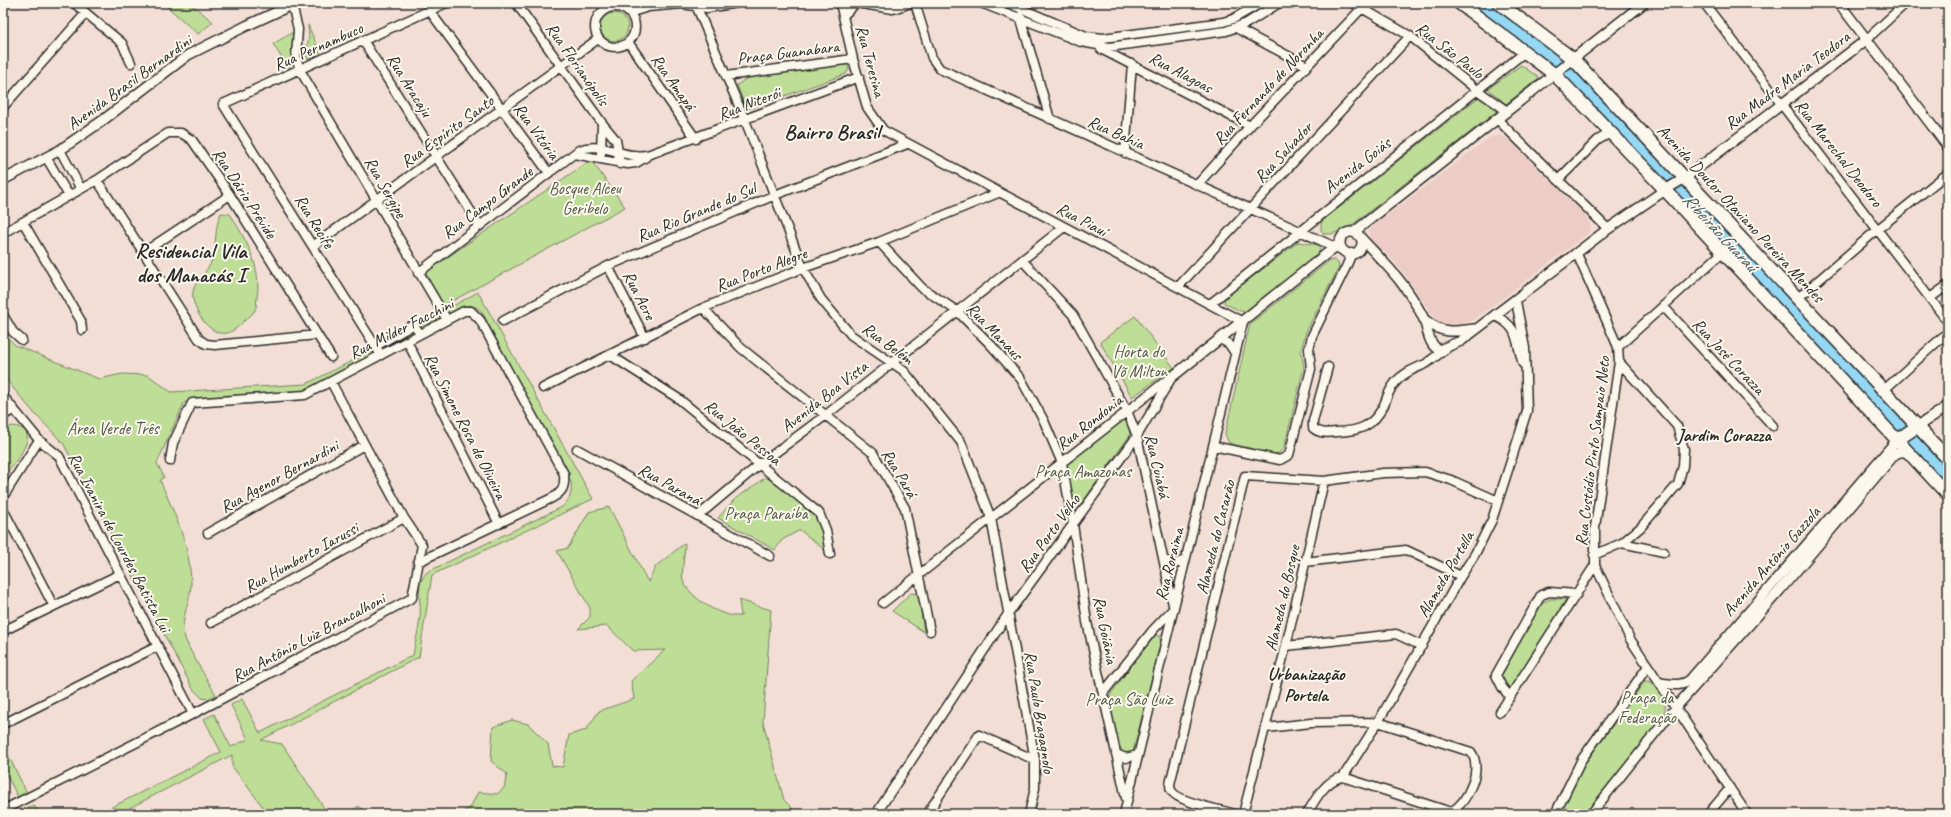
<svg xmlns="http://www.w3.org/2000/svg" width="1951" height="817" font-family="Caveat,sans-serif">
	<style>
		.built { fill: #ecccc4 }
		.green { fill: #bedd96; stroke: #748460 }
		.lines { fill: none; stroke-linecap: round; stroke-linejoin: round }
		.river { stroke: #94d8f5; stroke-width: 13 }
		.minor-casing { stroke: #2b2b2b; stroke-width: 11 }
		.tertiary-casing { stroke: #2b2b2b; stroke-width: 12 }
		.primary-casing { stroke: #2b2b2b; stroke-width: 15 }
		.minor { stroke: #fbf7ec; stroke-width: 8 }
		.tertiary { stroke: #fbf7ec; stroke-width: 9 }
		.primary { stroke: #fbf7ec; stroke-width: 12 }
		.labels { text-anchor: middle; stroke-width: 4; stroke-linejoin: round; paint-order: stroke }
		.street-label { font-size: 17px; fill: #2b2b2b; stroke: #fbf7ec }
		.park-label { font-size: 17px; fill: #505846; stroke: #fbf7ec }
		.water-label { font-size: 18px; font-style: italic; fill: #45565e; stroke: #fbf7ec }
		.neighbourhood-label { font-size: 18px; font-weight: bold; fill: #2b2b2b; stroke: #fbf7ec }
		.district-label { font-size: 21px; font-weight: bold; fill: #2b2b2b; stroke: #fbf7ec }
	</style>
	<rect width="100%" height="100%" fill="#f2ded4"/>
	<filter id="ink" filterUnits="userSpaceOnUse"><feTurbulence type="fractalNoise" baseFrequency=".025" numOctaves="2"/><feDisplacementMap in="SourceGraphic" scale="8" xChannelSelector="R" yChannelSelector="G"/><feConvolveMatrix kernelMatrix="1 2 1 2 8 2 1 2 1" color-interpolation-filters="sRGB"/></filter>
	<g filter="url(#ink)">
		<!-- built -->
		<path class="built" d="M1499 135 1509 140 1588 218 1591 227 1587 234 1475 319 1461 325 1451 326 1442 325 1435 319 1403 272 1390 257 1370 240 1369 232 1372 227 1489 138Z"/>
		<!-- green -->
		<path class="green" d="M163 3H190L213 22 198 34Z
			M600 27a14 14 0 1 1 28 0a14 14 0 1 1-28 0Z
			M308 25 321 55 311 60 306 57 305 52 309 39Z
			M295 31 290 71 273 44Z
			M843 64 848 65 849 69 846 74 748 109 745 106 737 85 749 77Z
			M1521 65 1539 78 1506 104 1488 89Z
			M1479 97 1497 111 1347 229 1331 234H1324L1321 230V222Z
			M591 160 625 207 443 306 424 273Z
			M221 213 230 214C246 240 262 266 257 298 256 302 257 307 255 310 253 314 248 318 244 321 240 325 233 332 227 333 209 337 190 307 193 291 196 279 208 272 212 260 217 244 214 228 221 213Z
			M1298 242 1319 245 1320 249 1318 254 1246 312 1240 311 1224 303 1225 298Z
			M1334 260 1338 263 1339 267 1306 332 1301 351 1304 367 1284 448 1279 453 1273 454 1229 443 1225 434 1250 324 1329 261Z
			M478 292 593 499 432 575 419 657 261 740 282 744 328 814H264L263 807 232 766V755L118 814H98L221 752 204 719 214 714 231 747 248 739 231 705 242 699 260 733 413 655C415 642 419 630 420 617 422 600 414 586 427 572L562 507C571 499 572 493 571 482L482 312C475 305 471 304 461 307L305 391 195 398 184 403 157 463 164 477 160 480C174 513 191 547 191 584 191 601 180 618 184 635 188 650 208 680 216 695L208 699 202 698 193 689 63 443 35 414 3 376V333L15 345 99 379 122 374 148 375 171 392 306 384 370 352Z
			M1135 316 1174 368 1132 397 1100 342Z
			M1122 419 1128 422 1130 435 1082 503 1077 504 1071 500 1065 463Z
			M12 426C47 429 12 465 3 477V431Z
			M766 477 811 511 822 527 826 551 800 530 782 540 775 550 718 518 734 500Z
			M609 507 648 582 656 566 685 543C685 552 681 574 683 581 691 599 722 618 741 616L739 600 771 610 763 722 784 800 798 814H459L470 808 478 792 497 794 504 788 507 774 491 761 493 727 512 720 528 724 548 744 552 766 563 767 569 735 586 730 599 711 634 699 631 681 665 650 633 651 607 626 578 629 590 617V608L557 551 568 548 589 512Z
			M911 593 916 594 919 597 924 632 892 611Z
			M1550 599H1566L1514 687 1507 691 1500 677 1539 605Z
			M1156 635 1159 636 1161 641 1133 752 1126 755C1115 748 1110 708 1110 695L1143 650Z
			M1645 681C1659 680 1670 705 1663 716L1586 814H1560L1586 762Z
			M3 745 28 795 19 799 3 768Z
			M34 805 39 814H27L25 810Z
			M358 806 368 814H351Z"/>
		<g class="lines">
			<!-- river -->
			<path class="river" d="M1478 3 1554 58 1582 85 1948 477"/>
			<defs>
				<path id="minor" d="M74 3 122 43 131 63
					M516 3 602 123 616 140 620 164
					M695 3 745 120 803 268 821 299 851 335 904 371 961 442 991 518 1035 760V788L1029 814
					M840 3 853 59 867 107 883 130 1243 322 1124 814
					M856 3 893 9 911 3
					M915 3 932 58 940 69 1344 251
					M981 3 1081 42 1109 47 1226 31 1247 23 1279 3
					M1008 3 1086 36 1103 38 1223 22 1233 19 1261 3
					M1353 3 1410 36 1477 90 1507 111
					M1704 3 1948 322
					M292 5 298 29 296 57 300 70 447 320
					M595 27a20 20 0 1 1 40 0a20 20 0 1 1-40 0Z
					M429 10 549 173
					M629 13 648 7 682 4 707 8 738 3
					M843 16 856 3
					M1020 16 1050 119
					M1236 28 1307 66
					M1866 40 1906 3
					M364 42 480 226
					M628 42 696 139
					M1101 49 1250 126
					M726 76 853 59
					M3 107 86 13
					M1497 119 1608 229
					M60 150 81 189
					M601 153 602 123
					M1125 153 1132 64
					M574 154 628 164 636 163 646 157
					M46 157 69 196
					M97 180 199 339 206 344 215 345 317 335
					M1558 180 1598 140 1610 133
					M1197 185 1250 126 1362 8
					M23 222 81 321 82 330
					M3 233 97 180 168 133H181L192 140 230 195 331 357
					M879 242 922 288 957 311 991 345 1021 379 1044 421 1062 463 1073 524 1087 622 1126 798
					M313 246 598 39
					M144 252 230 195
					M1577 254 1618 347 1619 362 1595 527V565L1630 639 1747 814
					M1022 260 1073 315 1127 411 1137 436 1173 605
					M608 266 645 338
					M418 273 579 150C604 140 624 161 650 154L859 77
					M1178 287 1410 36
					M1798 298 1878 229 1948 173
					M1930 298 1948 285
					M1210 304 1525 52
					M1663 306 1773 426
					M703 308 741 348 873 453 905 508 930 631
					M3 315 13 332 22 340
					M1495 316C1520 327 1515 340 1523 364
					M503 321 608 266 775 195 907 144
					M1220 339 1229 344 1235 353
					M407 341 499 524
					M376 346 411 326H415L420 334
					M1618 347 1723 252
					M381 355 223 104 446 3
					M610 355 679 399 819 513 826 530 830 554
					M1427 363 1447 348
					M1328 367 1313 421V428C1320 434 1328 433 1337 432 1359 431 1373 427 1384 405 1387 397 1389 390 1395 383 1402 374 1412 370 1423 365
					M543 388 703 308 803 268 879 242 998 193
					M1884 390 1948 332
					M3 396 39 440 59 456 193 714
					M3 416 14 409
					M1213 446 1280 460 1289 455 1311 369 1309 349 1312 336 1346 267 1352 253
					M577 449 770 556
					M170 461 173 443 192 403 305 395 464 311H471L480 320 564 474C565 487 563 492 552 498L418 562
					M3 497 39 440
					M3 509 53 605
					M698 516 760 464 826 415 1064 227
					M208 533 364 445
					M1622 543 1664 552
					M1594 555 1622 543 1641 527 1678 484 1683 466 1684 449 1677 426 1619 362
					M1164 560 1174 564 1185 560
					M1305 562 1406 550 1461 576
					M883 603 1167 380
					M211 623 404 518
					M3 631 120 574
					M1286 646 1396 634 1422 646
					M1103 693 1153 630 1173 609
					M1510 697 1502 687 1496 675 1541 595 1549 592 1577 594
					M1500 712 1595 565
					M3 724 158 646
					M1266 728 1311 723 1378 722 1471 752C1483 769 1468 802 1451 812L1343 777C1326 779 1314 801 1307 814
					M1116 754 1126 758 1138 755
					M1343 777 1378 722 1461 576 1475 554 1492 520 1527 411 1525 348 1516 301
					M3 810 193 714 412 598 422 545 404 518 331 382
					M876 814 1008 614 1137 436 1172 377
					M927 814 979 735 1035 760
					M1235 814C1222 810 1176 802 1171 790 1170 788 1170 786 1170 784L1245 476 1324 481 1383 473 1425 472 1451 480 1498 501
					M1243 814 1286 646 1324 481
					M1555 814 1582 759 1648 666
					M1591 814 1676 707
					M1708 814 1730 788"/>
				<path id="tertiary" d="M1839 3 1948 147
					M3 180 60 150 102 121 188 55 246 26 296 3
					M1354 232 1644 3
					M1340 243a11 11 0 1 1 22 0a11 11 0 1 1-22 0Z
					M1361 238C1386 265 1404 281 1422 315 1428 326 1427 344 1439 350L1461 341 1608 229 1665 190 1685 178 1866 40
					M1425 320C1442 334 1453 332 1474 329
					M1172 377 1340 243
					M1918 426 1948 406
					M1660 683C1671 684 1681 687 1690 680L1897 440
					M1676 707 1780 590 1895 454 1900 452H1908"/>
				<path id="primary" d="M1459 3 1554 74 1562 82 1656 180 1948 495
					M1499 3 1573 59 1948 459
					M1897 440 1918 426"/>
			</defs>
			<!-- minor casing -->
			<use href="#minor" class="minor-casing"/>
			<!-- tertiary casing -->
			<use href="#tertiary" class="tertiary-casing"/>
			<!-- primary casing -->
			<use href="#primary" class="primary-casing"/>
			<!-- minor -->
			<use href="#minor" class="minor"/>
			<!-- tertiary -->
			<use href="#tertiary" class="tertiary"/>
			<!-- primary -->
			<use href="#primary" class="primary"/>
		</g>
	</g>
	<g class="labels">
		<!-- street labels -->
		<g class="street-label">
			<text transform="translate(318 46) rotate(-24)" y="6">Rua Pernambuco</text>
			<text transform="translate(1450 50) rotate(38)" y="6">Rua São Paulo</text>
			<text transform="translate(788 52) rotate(-7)" y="6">Praça Guanabara</text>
			<text transform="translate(871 61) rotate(75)" y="6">Rua Teresina</text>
			<text transform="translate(578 64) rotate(55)" y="6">Rua Florianópolis</text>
			<text transform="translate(1181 72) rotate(28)" y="6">Rua Alagoas</text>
			<text transform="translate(1787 80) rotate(-37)" y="6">Rua Madre Maria Teodora</text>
			<text transform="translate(129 82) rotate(-36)" y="6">Avenida Brasil Bernardini</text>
			<text transform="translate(674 82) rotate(55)" y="6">Rua Amapá</text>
			<text transform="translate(410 85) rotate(58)" y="6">Rua Aracaju</text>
			<text transform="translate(1268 86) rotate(-47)" y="6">Rua Fernando de Noronha</text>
			<text transform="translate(749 103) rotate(-21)" y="6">Rua Niterói</text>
			<text transform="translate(447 131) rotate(-36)" y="6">Rua Espírito Santo</text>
			<text transform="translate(537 131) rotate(54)" y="6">Rua Vitória</text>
			<text transform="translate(1116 132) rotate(24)" y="6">Rua Bahia</text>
			<text transform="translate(1283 152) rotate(-47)" y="6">Rua Salvador</text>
			<text transform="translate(1839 153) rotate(52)" y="6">Rua Marechal Deodoro</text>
			<text transform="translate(1357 165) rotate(-38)" y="6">Avenida Goiás</text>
			<text transform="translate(386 187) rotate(60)" y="6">Rua Sergipe</text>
			<text transform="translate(245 193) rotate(57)" y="6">Rua Dário Prévide</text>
			<text transform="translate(487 202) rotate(-37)" y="6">Rua Campo Grande</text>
			<text transform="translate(696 212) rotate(-23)" y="6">Rua Rio Grande do Sul</text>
			<text transform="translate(1741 213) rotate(47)" y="6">Avenida Doutor Otaviano Pereira Mendes</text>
			<text transform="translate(1082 219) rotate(28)" y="6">Rua Piauí</text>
			<text transform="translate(315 221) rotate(58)" y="6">Rua Recife</text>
			<text transform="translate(761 269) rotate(-21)" y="6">Rua Porto Alegre</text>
			<text transform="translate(640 295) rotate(63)" y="6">Rua Acre</text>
			<text transform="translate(401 328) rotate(-27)" y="6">Rua Milder Facchini</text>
			<text transform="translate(995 331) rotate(46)" y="6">Rua Manaus</text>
			<text transform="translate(888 343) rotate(36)" y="6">Rua Belém</text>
			<text transform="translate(1729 356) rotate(47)" y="6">Rua José Corazza</text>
			<text transform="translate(824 396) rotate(-38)" y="6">Avenida Boa Vista</text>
			<text transform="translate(1089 422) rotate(-38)" y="6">Rua Rondonia</text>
			<text transform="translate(466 426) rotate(63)" y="6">Rua Simone Rosa de Oliveira</text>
			<text transform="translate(743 432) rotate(39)" y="6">Rua João Pessoa</text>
			<text transform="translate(1592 451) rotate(-83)" y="6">Rua Custódio Pinto Sampaio Neto</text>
			<text transform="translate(1158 466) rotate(77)" y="6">Rua Cuiabá</text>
			<text transform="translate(900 473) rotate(59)" y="6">Rua Pará</text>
			<text transform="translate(279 476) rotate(-29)" y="6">Rua Agenor Bernardini</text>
			<text transform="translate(670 484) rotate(29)" y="6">Rua Paraná</text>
			<text transform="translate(1049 533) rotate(-54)" y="6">Rua Porto Velho</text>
			<text transform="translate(1215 537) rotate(-76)" y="6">Alameda do Casarão</text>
			<text transform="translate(120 542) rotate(62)" y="6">Rua Ivanira de Lourdes Batista Lui</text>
			<text transform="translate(301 557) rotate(-29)" y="6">Rua Humberto Iarussi</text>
			<text transform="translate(1771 561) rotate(-49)" y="6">Avenida Antônio Gazzola</text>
			<text transform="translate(1169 564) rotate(-76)" y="6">Rua Roraima</text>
			<text transform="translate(1445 574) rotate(-60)" y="6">Alameda Portella</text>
			<text transform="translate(1282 598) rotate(-77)" y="6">Alameda do Bosque</text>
			<text transform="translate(1106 630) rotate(79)" y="6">Rua Goiânia</text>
			<text transform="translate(308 637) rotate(-28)" y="6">Rua Antônio Luiz Brancalhoni</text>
			<text transform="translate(1040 712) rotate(81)" y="6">Rua Paulo Bragagnolo</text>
		</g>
		<!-- park labels -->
		<g class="park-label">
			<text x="585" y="194">Bosque Alceu<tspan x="585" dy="20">Geribelo</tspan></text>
			<text x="1139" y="357">Horta do<tspan x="1139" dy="20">Võ Milton</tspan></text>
			<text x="113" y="434">Área Verde Três</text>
			<text x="1083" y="477">Praça Amazonas</text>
			<text x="766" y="519">Praça Paraiba</text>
			<text x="1647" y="703">Praça da<tspan x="1647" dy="20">Federação</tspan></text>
			<text x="1129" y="705">Praça São Luiz</text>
		</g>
		<!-- water labels -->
		<g class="water-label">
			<text transform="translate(1720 232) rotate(47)" y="6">Ribeirão Guaraú</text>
		</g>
		<!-- neighbourhood labels -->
		<g class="neighbourhood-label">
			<text x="1724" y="441">Jardim Corazza</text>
			<text x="1306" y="680">Urbanização<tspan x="1306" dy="21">Portela</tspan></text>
		</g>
		<!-- district labels -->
		<g class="district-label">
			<text x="832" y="139">Bairro Brasil</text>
			<text x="191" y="258">Residencial Vila<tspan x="191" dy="24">dos Manacás I</tspan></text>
		</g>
	</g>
	<!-- margin -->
	<rect width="1951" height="817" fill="none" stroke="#fbf7ec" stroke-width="16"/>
	<rect x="8" y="8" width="1935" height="801" fill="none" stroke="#2b2b2b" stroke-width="1.5" filter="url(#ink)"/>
</svg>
